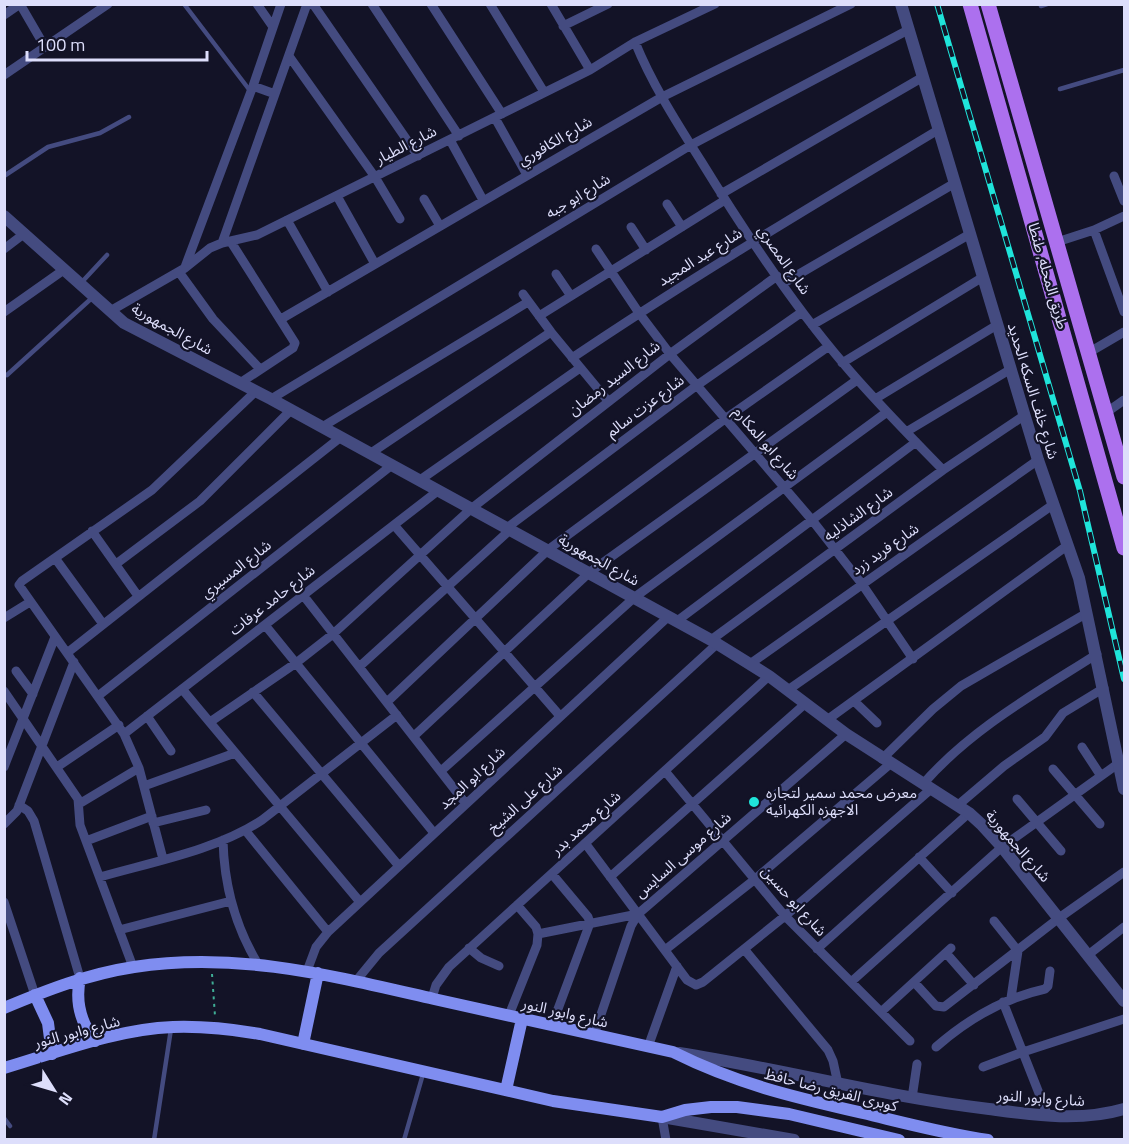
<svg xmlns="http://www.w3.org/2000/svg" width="1129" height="1144" font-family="'Titillium Web','Noto Sans Arabic',sans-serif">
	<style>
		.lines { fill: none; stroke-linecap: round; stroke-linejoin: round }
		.path { stroke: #3fad95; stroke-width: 2; stroke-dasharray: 3 4.5; stroke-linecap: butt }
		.service { stroke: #444b80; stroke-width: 4.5 }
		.minor { stroke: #444b80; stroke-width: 9 }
		.tertiary { stroke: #444b80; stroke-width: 12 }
		.secondary { stroke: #7f8df0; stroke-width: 12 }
		.primary { stroke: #ac70ee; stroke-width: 15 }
		.rail-casing { stroke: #1fe4da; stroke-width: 6 }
		.rail { stroke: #131327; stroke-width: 4; stroke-dasharray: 11; stroke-linecap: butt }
		.poi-dot { fill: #1fe4da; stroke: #131327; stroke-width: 2 }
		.labels { text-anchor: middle; stroke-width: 4.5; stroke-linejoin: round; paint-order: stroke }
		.street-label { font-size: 15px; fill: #dddefb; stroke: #131327 }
		.poi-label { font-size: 15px; fill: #dddefb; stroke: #131327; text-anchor: start }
	</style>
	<rect width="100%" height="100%" fill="#131327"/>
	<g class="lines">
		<!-- path -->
		<path class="path" d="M212 974 215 1016"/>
		<!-- service -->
		<path class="service" d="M184 4 251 92
			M1041 6 1047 4
			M1060 89 1124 70
			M4 176 48 147 100 133 129 117
			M81 283 107 255
			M7 375 93 297
			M4 1118 10 1126
			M154 1140 171 1029
			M404 1140 423 1074"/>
		<!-- minor -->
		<path class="minor" d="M20 4 45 47
			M257 4 273 27
			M313 4 418 156
			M372 4 459 136
			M431 4 502 114
			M490 4 544 92
			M551 4 590 70
			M4 15 20 4
			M563 26 608 4
			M635 42C652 84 677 123 701 161 744 231 790 301 843 363 875 401 909 435 943 470
			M289 56 375 177 400 219
			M4 75 108 4
			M253 86 275 94
			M495 118 527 175
			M450 140 483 200
			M1114 176 1124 201
			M721 194 923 77
			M337 196 375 264
			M424 199 440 226
			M667 204 682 227
			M287 220 328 292
			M631 227 646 250
			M1094 230 1124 312
			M231 242 295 343 293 348 240 383
			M1057 242 1094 230 1124 216
			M222 243 307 4
			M4 249 25 233
			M596 249 639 313 670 354 812 520 862 584 913 659
			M185 267 253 86 281 4
			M179 272 213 319 260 369
			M556 274 571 296
			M782 284 955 183
			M523 294 551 332 608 401
			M112 310 185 268 210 248 222 243 257 235 590 70 635 42 715 4
			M4 312 65 269
			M539 316 725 200
			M281 319 662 97 851 4
			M812 325 970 234
			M1088 353 1124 332
			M572 358C692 277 815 204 938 130
			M842 363 983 277
			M271 399 691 145 908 30
			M875 399 997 325
			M1107 412 1124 400
			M322 427 528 302
			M906 432 1011 369
			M371 453 551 332
			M420 480 580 368
			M394 525 560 716
			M508 527 696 386 802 312
			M92 531 138 596
			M55 558 103 624
			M116 564 200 501 291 410
			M303 595 466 804
			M4 618 30 602
			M677 621 916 442
			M265 625 434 833
			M711 640 943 470 1025 415
			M67 653 341 437
			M750 664 1038 460
			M359 667 511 529
			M16 671 33 694
			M182 689 360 902
			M788 690 1054 504
			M4 691 78 799 80 825 133 967
			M253 692 399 866
			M98 696 392 465
			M854 701 877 723
			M387 702 549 549 725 419 829 346
			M147 716 171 751
			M827 720 1068 545
			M210 722 296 663 333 634 472 508 670 354 777 276
			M124 734 439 490
			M414 736 590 572 857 380
			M1082 747 1101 776
			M882 759 933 709 961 686 1087 613
			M4 767 55 637
			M57 767 119 725
			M1053 769 1100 824
			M441 771 635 597 887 412
			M665 771 785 916 910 1041
			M923 784C971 729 1036 693 1097 654
			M144 786 235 753
			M1017 799 1061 851
			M79 804 139 768
			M19 805 28 811 34 821 80 978
			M957 806 1004 766 1045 737 1063 713 1104 688
			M153 823 206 810
			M4 824 17 811 74 662
			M245 830 328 932
			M223 840C224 885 235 926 258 964
			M86 841 152 816
			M585 843 687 980 696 985 703 982 785 916 931 789
			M919 857 952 893
			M163 859 139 768 124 734 19 585 22 581 152 490 256 391
			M552 874 588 917 590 923 552 1025
			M100 877C152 862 217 850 262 820L397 715
			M610 877 806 703
			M4 902 35 995
			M517 905 536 927 538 934
			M994 921 1018 951 1011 998
			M119 930 231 901
			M538 934 638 914
			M469 948 481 958 499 966
			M744 949 828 1050 833 1061 838 1084
			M817 949 969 813
			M665 950 754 880 890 764
			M946 953 974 985
			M1088 955 1124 927
			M307 971 316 947 328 932 669 616
			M356 981 379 953 718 643
			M851 982 1002 847 1119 763
			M914 982 936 1006 944 1007 1059 918 1124 872
			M432 998 436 985 449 967 769 676
			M1003 1002 1048 1116
			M881 1012 951 948
			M509 1015 537 945 538 934
			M594 1035 631 926 638 914 846 734
			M648 1047 677 966
			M936 1047C968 1019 1004 998 1045 989L1048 986 1050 971
			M983 1067 1023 1052 1124 1019
			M912 1098 917 1064
			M662 1117 666 1140"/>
		<!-- tertiary -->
		<path class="tertiary" d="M901 4 1038 460 1079 578 1124 789
			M4 216 124 323 271 399 711 640 769 676 846 734 969 813 981 824 1002 847 1124 1001
			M679 1053C783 1069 884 1097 989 1109 1034 1115 1080 1122 1124 1109
			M662 1117 794 1140"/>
		<!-- secondary -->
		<path class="secondary" d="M80 978C75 1002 80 1022 95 1041
			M35 995 48 1023 52 1054
			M4 1008C47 990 88 974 134 967 238 951 333 976 434 999 513 1017 593 1034 673 1052 737 1084 794 1097 863 1113 905 1123 946 1134 988 1140
			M303 1044 318 973
			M4 1068C58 1052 117 1029 173 1027 202 1026 231 1029 260 1034L553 1101 662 1117 685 1110 711 1107H737L789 1114 899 1140
			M506 1090 522 1019"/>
		<!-- primary -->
		<path class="primary" d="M970 4 1124 548
			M988 4 1124 477"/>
		<defs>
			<path id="rail" d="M937 4 1080 491 1124 679"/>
		</defs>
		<!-- rail casing -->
		<use href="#rail" class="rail-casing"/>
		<!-- rail -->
		<use href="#rail" class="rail"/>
	</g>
	<!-- markers -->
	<circle class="poi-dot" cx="754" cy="802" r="6"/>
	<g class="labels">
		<!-- street labels -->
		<g class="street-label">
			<text transform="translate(555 141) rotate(-30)" y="5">شارع الكافوري</text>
			<text transform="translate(406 145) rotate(-27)" y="5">شارع الطيار</text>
			<text transform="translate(578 196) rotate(-31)" y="5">شارع ابو جبه</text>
			<text transform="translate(700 257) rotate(-32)" y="5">شارع عبد المجيد</text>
			<text transform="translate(784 260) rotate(55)" y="5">شارع المصري</text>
			<text transform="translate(1048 276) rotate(74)" y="5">طريق المحله, طنطا</text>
			<text transform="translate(172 329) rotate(29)" y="5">شارع الجمهورية</text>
			<text transform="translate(614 378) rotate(-38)" y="5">شارع السيد رمضان</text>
			<text transform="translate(1033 391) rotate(73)" y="5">شارع خلف السكه الحديد</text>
			<text transform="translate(645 406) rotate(-37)" y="5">شارع عزت سالم</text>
			<text transform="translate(766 443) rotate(49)" y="5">شارع ابو المكارم</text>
			<text transform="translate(858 514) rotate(-36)" y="5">شارع الشاذليه</text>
			<text transform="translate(885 549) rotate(-35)" y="5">شارع فريد زرد</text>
			<text transform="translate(599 560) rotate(29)" y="5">شارع الجمهورية</text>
			<text transform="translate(236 569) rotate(-38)" y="5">شارع المسيري</text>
			<text transform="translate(272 600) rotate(-38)" y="5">شارع حامد عرفات</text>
			<text transform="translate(472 778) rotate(-43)" y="5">شارع ابو المجد</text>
			<text transform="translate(525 799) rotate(-42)" y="5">شارع على الشيخ</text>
			<text transform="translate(586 823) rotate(-42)" y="5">شارع محمد بدر</text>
			<text transform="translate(1018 846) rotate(49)" y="5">شارع الجمهورية</text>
			<text transform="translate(683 855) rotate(-41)" y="5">شارع موسى السايس</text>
			<text transform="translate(794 901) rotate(48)" y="5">شارع ابو حسين</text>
			<text transform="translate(565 1013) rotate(13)" y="5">شارع وابور النور</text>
			<text transform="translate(77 1032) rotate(-15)" y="5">شارع وابور النور</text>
			<text transform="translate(831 1090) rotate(14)" y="5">كوبرى الفريق رضا حافظ</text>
			<text transform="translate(1041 1098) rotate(4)" y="5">شارع وابور النور</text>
		</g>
		<!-- poi labels -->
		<g class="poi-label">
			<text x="766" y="798">معرض محمد سمير لتجاره<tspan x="766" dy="17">الاجهزه الكهرائيه</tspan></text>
		</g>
	</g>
	<!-- border -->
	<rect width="1129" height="1144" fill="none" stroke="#dddefb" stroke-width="12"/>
	<!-- north arrow -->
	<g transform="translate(54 1090) rotate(127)" stroke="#131327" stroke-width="4.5" paint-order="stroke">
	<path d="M0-4.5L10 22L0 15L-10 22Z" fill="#dddefb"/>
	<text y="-9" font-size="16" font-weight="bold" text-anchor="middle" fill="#dddefb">N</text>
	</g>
	<!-- scale -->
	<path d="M27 51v9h180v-9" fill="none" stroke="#dddefb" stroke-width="3"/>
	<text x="36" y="51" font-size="18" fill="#dddefb" stroke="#131327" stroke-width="4.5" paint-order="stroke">100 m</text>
</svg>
